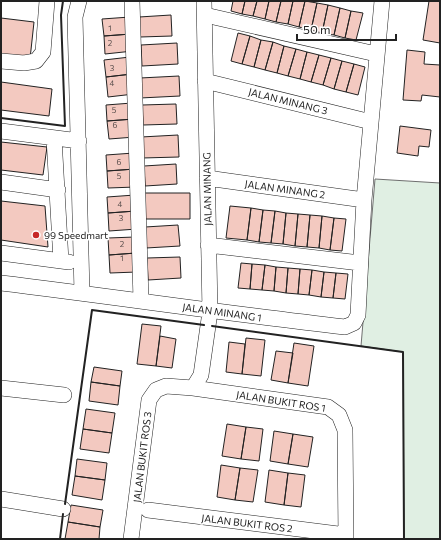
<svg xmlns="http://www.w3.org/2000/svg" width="441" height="540" font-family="Commissioner,sans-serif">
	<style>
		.green { fill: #e0efe3; stroke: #6f6f6f }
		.building { fill: #f3c9c0; stroke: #222 }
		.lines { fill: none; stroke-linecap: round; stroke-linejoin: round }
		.minor-casing { stroke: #222; stroke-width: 16 }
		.minor { stroke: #fff; stroke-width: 15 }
		.wall { stroke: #222; stroke-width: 2 }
		.poi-dot { fill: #c62828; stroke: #fff; stroke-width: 1.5 }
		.labels { text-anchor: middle; stroke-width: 3; stroke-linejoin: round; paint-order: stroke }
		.number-label { font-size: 8px; fill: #564c4a }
		.street-label { font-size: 10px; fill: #222; stroke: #fff }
		.poi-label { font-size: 10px; fill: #222; stroke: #fff; text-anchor: start }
	</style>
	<rect width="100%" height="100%" fill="#fff"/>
	<!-- green -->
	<path class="green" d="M375 179 440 183V539H404L403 352 361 346Z"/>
	<!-- building -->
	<path class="building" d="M233 1H245L242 14 231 11Z
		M245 1H257L253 16 242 14Z
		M257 1H269L265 19 253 16Z
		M269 1H281L276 22 265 19Z
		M281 1H293L288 24 276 22Z
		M293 1H305L299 27 288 24Z
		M305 1 317 3 311 30 299 27Z
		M429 1H440V43L423 40Z
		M317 3 328 5 322 33 311 30Z
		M328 5 340 8 334 35 322 33Z
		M340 8 351 11 345 38 334 35Z
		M351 11 363 13 356 40 345 38Z
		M171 15 172 36 140 37 139 17Z
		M130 17 131 34 104 36 102 19Z
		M1 18 34 22 30 59 1 56Z
		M238 33 250 36 242 64 231 61Z
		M131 34 133 51 105 54 104 36Z
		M250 36 261 40 254 67 242 64Z
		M261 40 273 42 265 70 254 67Z
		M273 42 284 46 277 73 265 70Z
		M177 43 178 64 142 66 141 45Z
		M284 46 296 49 288 76 277 73Z
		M296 49 307 52 300 79 288 76Z
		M407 50 425 52 424 64 440 65V97L422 95 421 101 403 100Z
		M307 52 319 55 311 82 300 79Z
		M319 55 331 58 323 85 311 82Z
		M130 57 132 74 106 77 104 60Z
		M331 58 342 61 334 89 323 85Z
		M342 61 354 64 346 92 334 89Z
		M354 64 365 67 358 95 346 92Z
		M132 74 134 94 108 97 106 77Z
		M179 76 180 96 140 98V78Z
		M1 82 52 89 49 116 1 110Z
		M132 103 134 119 107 121 106 105Z
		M176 104 177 124 143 125 142 105Z
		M134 119 135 137 109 139 107 121Z
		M400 126 431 130 429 147 419 146 418 156 397 153Z
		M178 135 179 157 142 158 141 137Z
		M1 142 47 147 43 175 1 170Z
		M134 153 135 169 107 171 106 155Z
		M176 164 177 184 145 186 144 166Z
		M135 169 136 187 108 188 107 171Z
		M143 193H190V219H143Z
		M135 195 136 211 108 213 107 197Z
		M1 201 45 206 48 247 1 240Z
		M230 206 251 208 247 240 226 238Z
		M251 208 263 210 259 242 247 240Z
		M263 210 275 211 271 243 259 242Z
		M136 211 137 229 109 231 108 213Z
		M275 211 286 213 283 244 271 243Z
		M286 213 298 214 295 246 283 244Z
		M298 214 310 215 307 247 295 246Z
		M310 215 322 216 319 248 307 247Z
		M322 216 334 218 330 250 319 248Z
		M334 218 346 219 342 251 330 250Z
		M178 225 180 246 146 248 145 227Z
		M135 237 136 253 109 255 108 238Z
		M136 253 137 272 110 273 109 255Z
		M180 257 181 278 148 280 147 258Z
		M241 263 252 264 250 289 238 288Z
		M252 264 265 265 262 290 250 289Z
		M265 265 276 267 274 291 262 290Z
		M276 267 288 268 286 293 274 291Z
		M288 268 300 269 298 294 286 293Z
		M300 269 312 270 309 295 298 294Z
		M312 270 324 272 321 297 309 295Z
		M324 272 336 273 333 298 321 297Z
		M336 273 348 274 345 299 333 298Z
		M142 324 161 326 156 366 137 364Z
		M160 336 176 339 172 368 156 366Z
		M246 338 265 340 261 376 242 374Z
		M229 342 245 344 242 374 226 372Z
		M294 343 314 346 308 386 288 383Z
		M276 351 293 353 288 383 271 380Z
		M94 367 122 371 120 386 91 382Z
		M91 382 120 386 118 405 89 401Z
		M86 409 115 413 112 433 83 429Z
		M227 424 246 427 241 459 222 456Z
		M246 427 263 429 259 461 241 459Z
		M83 429 112 433 109 453 80 449Z
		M274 431 293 434 288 464 270 461Z
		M293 434 313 437 308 467 288 464Z
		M77 459 107 463 105 480 75 476Z
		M221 465 240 468 235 500 217 497Z
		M240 468 258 470 253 502 235 500Z
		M269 470 288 473 284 505 265 502Z
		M288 473 305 475 301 507 284 505Z
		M75 476 105 480 102 500 72 495Z
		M71 505 103 510 100 527 68 522Z
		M68 522 100 527 99 539H65Z"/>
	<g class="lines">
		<defs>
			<path id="minor" d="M79 1 75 17 82 293
				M132 1 141 300
				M205 15 376 54
				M1 61 24 63 36 61 43 52 47 1
				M205 81 371 122
				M1 131 79 141
				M54 138 61 261
				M207 178 364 200
				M1 182 58 190
				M208 245 360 263
				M1 253 69 262
				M1 283C116 297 230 314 345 327L354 323 358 315 364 200 382 1
				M1 388 64 395
				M193 388 201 375 210 312 204 1
				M1 499 63 509
				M148 510 346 535
				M131 539 149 400 156 390 166 386 193 388 328 407 339 415 345 430 346 539"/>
		</defs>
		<!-- minor casing -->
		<use href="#minor" class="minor-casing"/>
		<!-- minor -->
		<use href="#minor" class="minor"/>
		<!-- wall -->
		<path class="wall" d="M1 118 65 126 61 15 63 1
			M212 326 403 352 404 539
			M65 504 92 310 204 325
			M60 539 63 514"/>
	</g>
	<!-- markers -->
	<circle class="poi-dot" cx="36" cy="235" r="4"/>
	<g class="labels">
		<!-- number labels -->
		<g class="number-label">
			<text x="110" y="31">1</text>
			<text x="110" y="46">2</text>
			<text x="112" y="71">3</text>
			<text x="112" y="86">4</text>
			<text x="114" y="113">5</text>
			<text x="115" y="128">6</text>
			<text x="119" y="165">6</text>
			<text x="119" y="179">5</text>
			<text x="120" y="207">4</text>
			<text x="121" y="221">3</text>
			<text x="122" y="247">2</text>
			<text x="122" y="261">1</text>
		</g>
		<!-- street labels -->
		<g class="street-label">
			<text transform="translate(288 101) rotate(14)" y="4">JALAN MINANG 3</text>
			<text transform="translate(207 189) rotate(-91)" y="4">JALAN MINANG</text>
			<text transform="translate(285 189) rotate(8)" y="4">JALAN MINANG 2</text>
			<text transform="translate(222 312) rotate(8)" y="4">JALAN MINANG 1</text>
			<text transform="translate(281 401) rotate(9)" y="4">JALAN BUKIT ROS 1</text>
			<text transform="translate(142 457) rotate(-83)" y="4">JALAN BUKIT ROS 3</text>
			<text transform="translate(247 523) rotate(7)" y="4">JALAN BUKIT ROS 2</text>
		</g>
		<!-- poi labels -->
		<g class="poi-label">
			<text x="44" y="239">99 Speedmart</text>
		</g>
	</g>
	<!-- border -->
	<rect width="441" height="540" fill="none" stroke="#222222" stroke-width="4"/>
	<!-- scale -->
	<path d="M297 34v6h99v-6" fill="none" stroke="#222222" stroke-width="2"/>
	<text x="303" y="34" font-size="12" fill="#222222" stroke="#ffffff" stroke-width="3" paint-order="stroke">50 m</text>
</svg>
